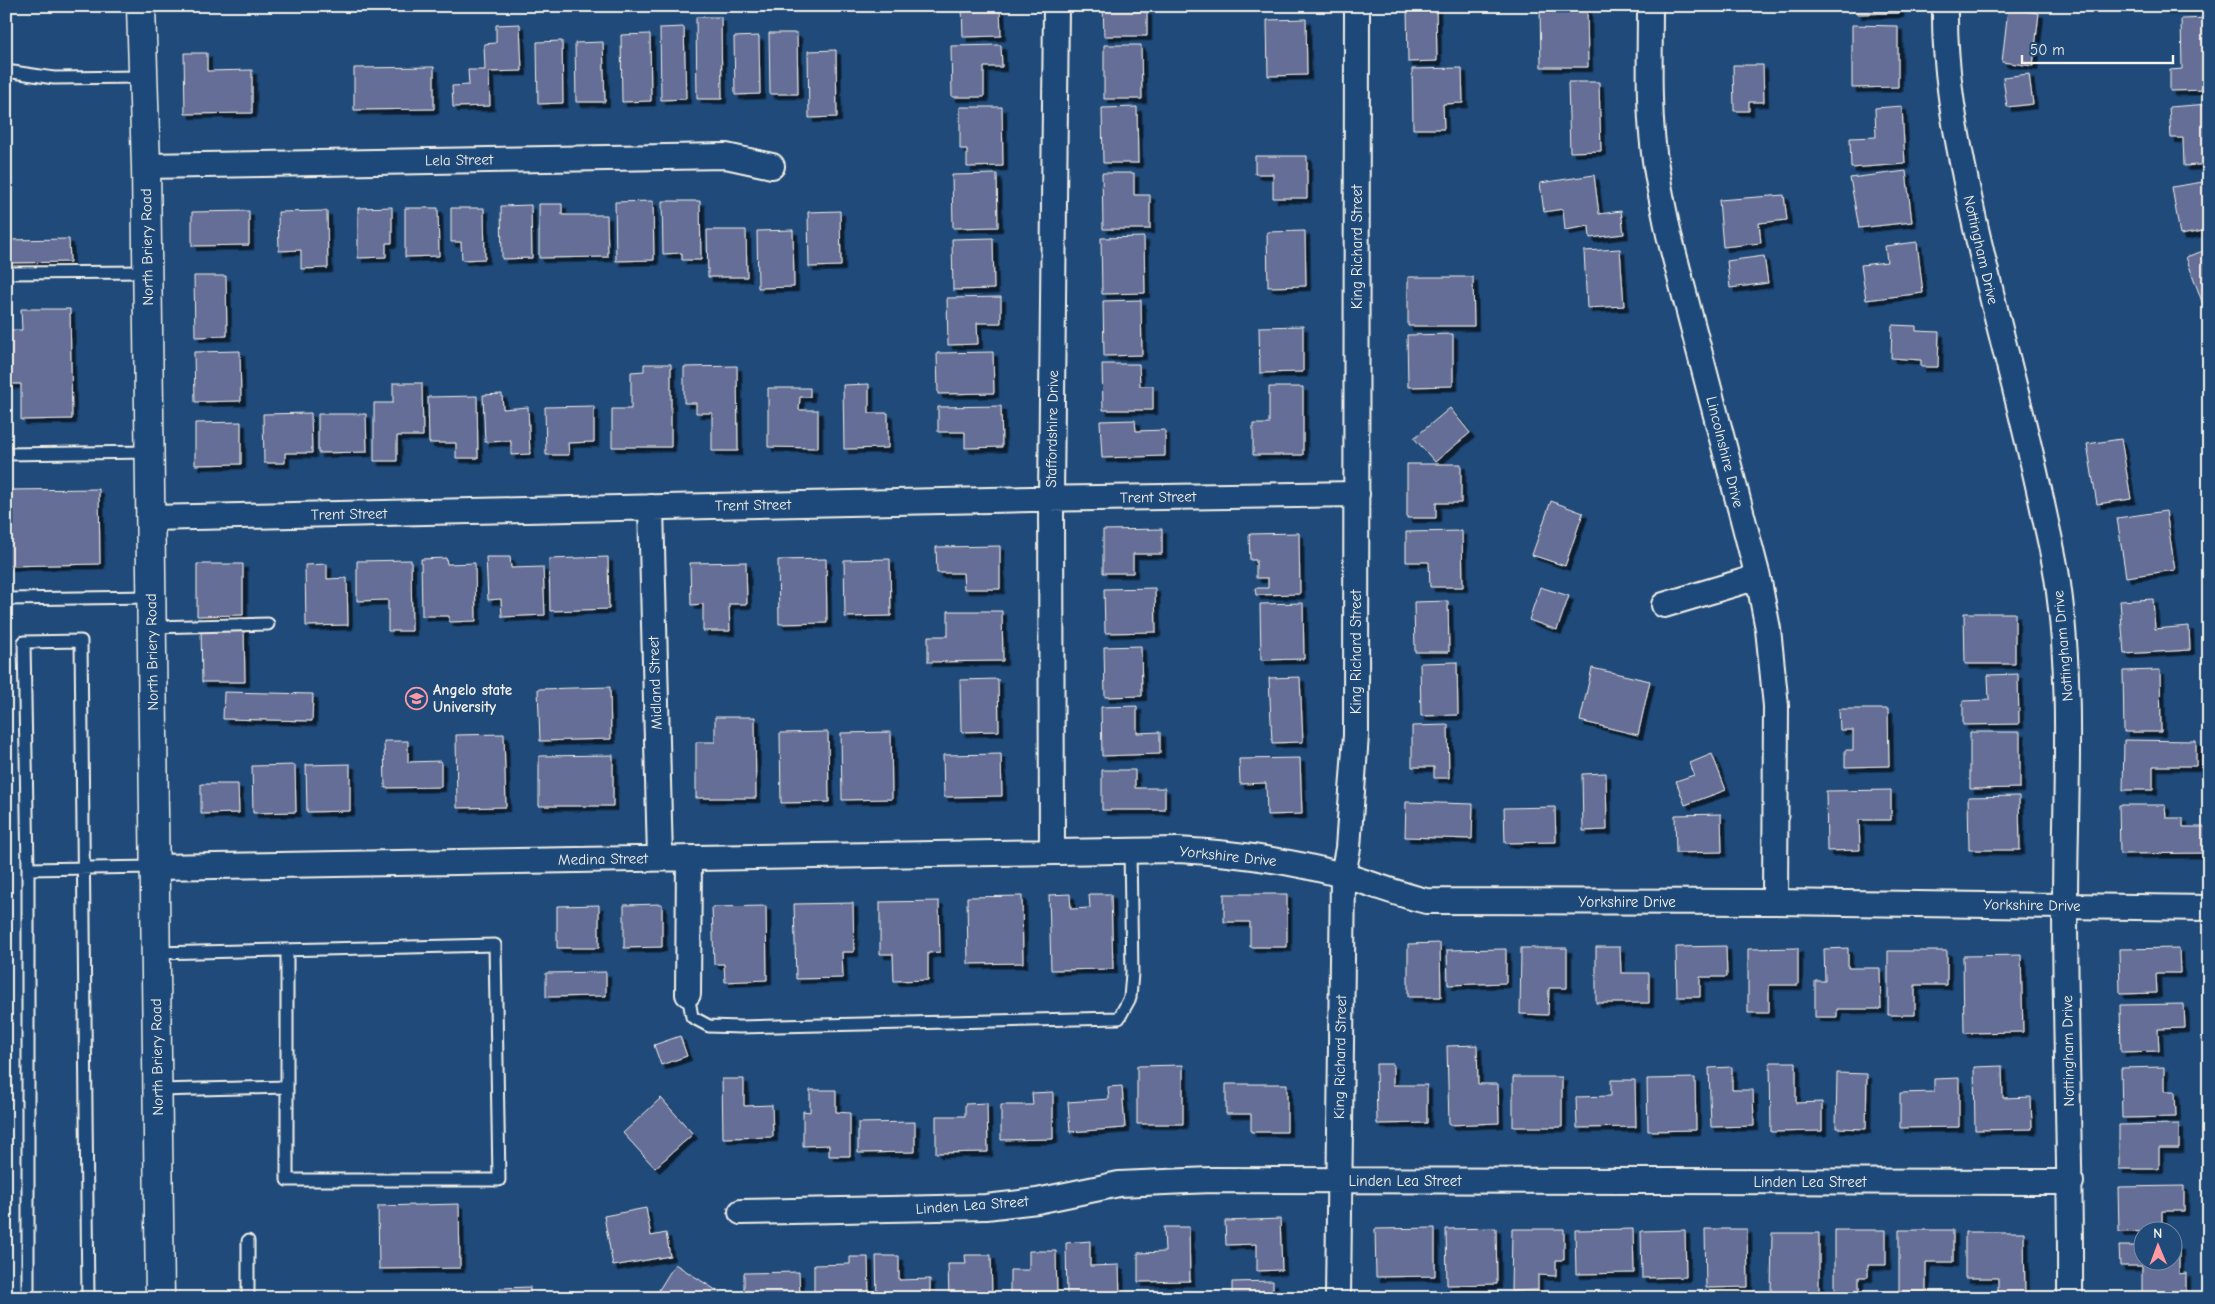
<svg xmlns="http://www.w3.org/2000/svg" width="2215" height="1304" font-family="'Comic Neue',sans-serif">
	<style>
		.building { fill: #656e97; stroke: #f4f1e8; filter: url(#shadow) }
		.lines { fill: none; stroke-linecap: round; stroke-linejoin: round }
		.lane-casing { stroke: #f4f1e8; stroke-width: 15 }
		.street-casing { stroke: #f4f1e8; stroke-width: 28 }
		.secondary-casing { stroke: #f4f1e8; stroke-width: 31 }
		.lane { stroke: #1f4a7a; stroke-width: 11 }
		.street { stroke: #1f4a7a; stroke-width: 24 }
		.secondary { stroke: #1f4a7a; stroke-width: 28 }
		.labels { text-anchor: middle; stroke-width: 4; stroke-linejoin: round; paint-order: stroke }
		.street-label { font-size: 15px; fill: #f4f1e8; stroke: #1f4a7a }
		.poi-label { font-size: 15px; font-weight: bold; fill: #f4f1e8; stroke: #1f4a7a; text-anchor: start }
	</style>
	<defs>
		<filter id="shadow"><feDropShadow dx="4.5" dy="4.5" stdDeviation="0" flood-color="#0009"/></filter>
	</defs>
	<rect width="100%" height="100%" fill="#1f4a7a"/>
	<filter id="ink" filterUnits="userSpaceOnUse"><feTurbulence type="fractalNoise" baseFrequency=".02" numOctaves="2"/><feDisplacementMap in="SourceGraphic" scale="10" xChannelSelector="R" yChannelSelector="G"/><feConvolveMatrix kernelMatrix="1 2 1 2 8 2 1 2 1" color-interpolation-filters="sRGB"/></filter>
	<g filter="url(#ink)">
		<!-- building -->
		<path class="building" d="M962 6H1000L1001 36 963 37Z
			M1103 6H1133V12L1147 11V36H1104Z
			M1407 6H1436L1437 61 1408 62Z
			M1540 6H1587L1588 67H1541Z
			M1857 6H1899V13L1857 14Z
			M2163 6H2209V9L2163 10Z
			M2008 9 2039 13 2033 66 2002 62Z
			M696 17H721L722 99H697Z
			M2209 18V90L2170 91V70L2182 69 2181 19Z
			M1306 19 1307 75 1268 76 1267 20Z
			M520 24 522 71 489 72 490 106 453 107 452 86 469 85 468 70H485L484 44 496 43V25Z
			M1852 25 1898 26V87L1852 88Z
			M684 27 686 99 661 100 660 28Z
			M769 33H797L798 94H770Z
			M650 34 651 101 622 102 621 35Z
			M759 36 760 94 735 95 734 37Z
			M562 41 563 103 538 104 537 42Z
			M603 42 605 102H576L575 43Z
			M1001 45 1002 67H984V97H952L951 46Z
			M1104 45H1141L1142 99H1104Z
			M836 50 837 117 809 118 808 51Z
			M184 53H207V71L252 70V113L185 114Z
			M1733 65H1763L1764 102H1749V111H1734Z
			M434 67V109L354 110V68Z
			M1462 68 1463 103 1443 104 1444 129H1413L1412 69Z
			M2029 74 2033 104 2007 107 2003 77Z
			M1568 82H1599L1601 151 1570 152Z
			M2209 104V164L2184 166 2183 138H2171L2169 107Z
			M1902 106 1905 164 1851 168 1850 138 1876 137 1875 108Z
			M960 107H1002L1003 166 967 167V149H960Z
			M1137 107 1138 163H1103L1102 108Z
			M1255 156H1307V198H1273V174H1255Z
			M1906 171 1912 222 1859 228 1850 178Z
			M1102 173H1134V195H1150V229H1103Z
			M997 174 998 227 953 228 952 175Z
			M1594 175 1599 214 1621 211 1624 234 1590 238 1589 226 1565 230 1563 209 1544 212 1540 183Z
			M2209 181V230L2180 235 2172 187Z
			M1784 195 1787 220 1759 223 1761 243 1723 247 1719 200Z
			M653 201 654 260 616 261 615 202Z
			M662 201H700L701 260H682V253L663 254Z
			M539 204H562V215H607L608 257 539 258Z
			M531 205 532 258 502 259 501 206Z
			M392 207V243H386V257L358 258V208Z
			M405 208H438L439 256 405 257Z
			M451 208H484L485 259 462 260 461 242H451Z
			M249 211V245L192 246V212Z
			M327 211 328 268 301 269V250L279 251 278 212Z
			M840 211 841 266 809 267 808 212Z
			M707 230H746L747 277H708Z
			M793 230 794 287 758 288 757 231Z
			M1305 231 1306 286 1268 287 1267 232Z
			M1144 237 1145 293 1102 294 1101 238Z
			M993 238 994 289 953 290 952 239Z
			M69 239 70 262 6 263V240Z
			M1917 242 1923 293 1866 300 1861 265 1887 262 1885 246Z
			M1620 249 1624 306 1587 308 1584 251Z
			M2209 249V309L2205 310 2186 257Z
			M1764 256 1768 283 1730 288 1727 261Z
			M194 276H226L227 336 195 337Z
			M1408 277H1473L1474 326H1408Z
			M1001 297V323H977L978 344 948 345 947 298Z
			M1141 300 1142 355 1104 356 1103 301Z
			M21 309H70L72 419 21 420V384H6V330H22Z
			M1892 325 1916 326V331L1939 332 1938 367H1921V360L1891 358Z
			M1303 326V372L1260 373 1259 327Z
			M1453 334V386L1408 387 1407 335Z
			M240 351 241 401 195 402 194 352Z
			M993 352 994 393 938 394 937 353Z
			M644 364H671V447H612V409H631V372L644 371Z
			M1102 364H1139L1140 386H1153V410H1103Z
			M737 366 738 451H712V413H696V403H684V367Z
			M393 383H422L423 436H397V461H374V403H393Z
			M869 384V413H888V448L844 449 843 385Z
			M1269 387H1303V455H1253V424H1269Z
			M768 388H810V397H800L799 410H818V448L768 447Z
			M502 394 503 409 528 407 530 454 511 455V441L485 442 483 395Z
			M477 396 478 458H456V443H429L428 397Z
			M594 406V442L568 443 569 455H546L545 407Z
			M1001 406 1002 447 965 448V432H938V407Z
			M1450 408 1470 433 1435 462 1414 438Z
			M311 413 312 453H285V463H264L263 414Z
			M318 414H366L367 452 318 453Z
			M1135 420 1136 431 1165 430V456L1102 458 1100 421Z
			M241 422V464L195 465V423Z
			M2121 439 2131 499 2097 504 2087 444Z
			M1407 464H1461V503H1436V518H1407Z
			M99 489 100 564 6 566V490Z
			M1551 501 1583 513 1565 566 1532 555Z
			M2166 511 2175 570 2126 577 2117 518Z
			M1162 529V554H1133V573H1103V530Z
			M1462 531 1463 587H1430L1429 562H1406V532Z
			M1299 533 1300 594 1256 595 1255 588H1268V578H1256V560H1250L1249 534Z
			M1000 546V589H964L963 573H937L936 547Z
			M486 557H510L511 568 543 567 545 615 502 617 501 599 488 600Z
			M608 557 609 609 550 611 549 559Z
			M446 558 447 564 475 563 476 621 449 622V616H422L421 559Z
			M826 559 827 623 779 624 778 560Z
			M890 559 891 616 845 617 844 560Z
			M411 560 412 631H388V600L357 601V561Z
			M746 562 747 604H729L730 631H703V604L691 605 690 563Z
			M197 564H243V615L197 616Z
			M327 564V579L347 578 348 625 306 626 305 565Z
			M1540 587 1569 596 1557 630 1529 620Z
			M1155 588 1156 632 1105 633 1104 589Z
			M2153 599 2155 629 2189 626 2190 650 2124 654 2120 601Z
			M1448 601 1449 652H1415L1414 602Z
			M1303 603 1304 659 1261 660 1260 604Z
			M948 611H1002L1003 661 928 662V636H948Z
			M1964 613H2015V664H1965Z
			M244 628 245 682H202L201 629Z
			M1141 646 1142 696 1105 697 1104 647Z
			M1457 662 1458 715 1421 716 1420 663Z
			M1592 668 1650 681 1638 735 1580 721Z
			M2160 670 2161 732H2124L2123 671Z
			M2018 674 2019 724 1963 725V701L1989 700 1988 675Z
			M1300 677 1303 742 1272 743 1269 678Z
			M998 679 999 731 961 732 960 680Z
			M610 687 611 739 540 741 538 689Z
			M224 692 313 694 312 721 223 719Z
			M1137 706V733L1160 732V754L1102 756 1101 707Z
			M1839 709H1888L1889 766 1845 767V750H1853V730H1840Z
			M715 717H755L756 798H696V742H715Z
			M1448 725 1449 778H1434V767H1412V726Z
			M828 732 829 802 781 803 780 733Z
			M891 732 892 799 842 800 841 733Z
			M1970 732H2020V788L1970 789Z
			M504 734 506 807 457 808 456 735Z
			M2124 740 2196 741V766H2153V790H2123Z
			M384 741H408V762L441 761V787L385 788Z
			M1001 754 1002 796 944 797 943 755Z
			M1712 754 1726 790 1685 805 1676 781 1694 775 1690 763Z
			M613 755V806H539V756Z
			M1300 758 1302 814 1267 815 1266 783 1240 784 1239 759Z
			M350 764V811L307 812 306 765Z
			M295 765 296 812 253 813 252 766Z
			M1102 770H1135V788H1165V810H1102Z
			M1606 773 1607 830 1583 831 1582 774Z
			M201 784H238L239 813 201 814Z
			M1891 790V820H1859L1860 850 1827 851 1826 791Z
			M2019 796 2020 850H1969L1968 797Z
			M1406 802 1473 804 1472 839 1405 837Z
			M2119 805H2165L2166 818H2183V827H2208L2209 853 2120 854Z
			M1555 807 1556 842 1505 843 1504 808Z
			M1721 814 1722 852 1676 853 1675 815Z
			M1070 894 1071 909 1090 908 1089 894H1111L1113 969 1051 970 1049 895Z
			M1224 894H1287V947H1250V922H1224Z
			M1022 896 1023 963 968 964 967 897Z
			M939 901 940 952 928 953V980L894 981 893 954H880V902Z
			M853 903 854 952H842L843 978 796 979 794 904Z
			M662 904V947L624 948V905Z
			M599 905V948H557V906Z
			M766 906 767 980 725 982 724 964H714L712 907Z
			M1440 943 1441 997H1408V944Z
			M1726 946 1727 977H1700V997H1677L1676 947Z
			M1596 947H1620L1621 973H1649V1003H1596Z
			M1521 948H1567V988H1549L1548 1015 1520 1014Z
			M1798 948V985H1769V1013H1748V949Z
			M1848 948V968H1880L1881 1009H1837V1017H1815V981H1825L1824 949Z
			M2179 948 2180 973H2156L2157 993 2120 994 2119 949Z
			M1506 949V983L1448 985 1447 950Z
			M1888 951H1947V985H1915V1015H1888Z
			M2021 955 2023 1032 1964 1033 1963 956Z
			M606 972V996L546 997V973Z
			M2184 1004 2185 1028 2158 1029 2159 1051 2121 1052 2120 1005Z
			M680 1036 687 1056 661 1065 654 1045Z
			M1477 1045 1478 1084H1498L1499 1123 1449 1125 1447 1046Z
			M1770 1062H1796V1103L1822 1102V1131L1771 1132Z
			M1376 1064H1393V1085H1427V1123L1377 1124Z
			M1183 1065V1124H1137V1066Z
			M2002 1066 2003 1098 2031 1097 2032 1129 1975 1130 1974 1067Z
			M1732 1067V1090H1753L1754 1126 1711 1127 1709 1068Z
			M2164 1067V1091H2175L2176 1117 2122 1118 2121 1068Z
			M1837 1073 1867 1074 1866 1129 1836 1128Z
			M1513 1077H1562V1127H1513Z
			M1695 1078 1696 1130 1648 1131 1647 1079Z
			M1959 1078V1127L1900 1128V1093L1934 1092V1079Z
			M722 1079H744V1106L772 1105 773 1137 723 1138Z
			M1611 1080H1635L1636 1127 1577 1128 1576 1097 1611 1096Z
			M1226 1084H1287V1132H1251V1114H1226Z
			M1122 1086 1125 1128 1070 1132 1068 1102 1109 1099 1108 1087Z
			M810 1090H836V1112L850 1113V1156H829V1145L803 1146V1111L810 1112Z
			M1053 1092V1139L1001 1140V1105H1033L1032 1093Z
			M661 1098 693 1134 655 1168 623 1133Z
			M987 1103 988 1152 936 1153V1116H965V1104Z
			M915 1122V1152L858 1153V1123Z
			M2179 1124V1148H2159V1169H2119V1125Z
			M2184 1186V1211H2162V1231L2119 1232 2118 1187Z
			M459 1204 460 1268 379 1269 378 1206Z
			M646 1208 651 1236 666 1233 670 1256 613 1266 604 1216Z
			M1280 1219 1282 1270 1257 1271V1244L1226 1245 1225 1221Z
			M1164 1227H1189L1190 1281 1138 1282V1253L1165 1252Z
			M1435 1228V1276L1376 1277 1375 1229Z
			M1496 1228 1497 1284 1447 1285 1446 1229Z
			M1512 1229H1564V1260H1556V1276L1538 1275V1290L1511 1291Z
			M1633 1229 1634 1273 1576 1274 1575 1230Z
			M1705 1229H1747L1748 1287 1706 1288Z
			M1685 1230 1686 1277 1642 1278 1641 1231Z
			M1835 1230H1886V1265H1868V1277H1859V1296H1835Z
			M1899 1230H1953V1262H1926V1291H1899Z
			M1965 1232H2024L2025 1298H1998V1278H1965Z
			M1772 1233H1819V1293H1771Z
			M1090 1241V1266L1119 1265 1120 1298H1067L1066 1243Z
			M2119 1246H2142V1262H2172V1246H2179V1274L2186 1273V1294L2142 1295V1266H2120Z
			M1029 1251H1056L1057 1298H1010V1270H1029Z
			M965 1255H991L992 1298H949L948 1264H966Z
			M876 1256H899V1280L930 1279V1298H877Z
			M850 1257H868L869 1298H814V1265L850 1264Z
			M675 1264 722 1294 719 1298H654Z
			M799 1272 800 1298H744V1273Z
			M1273 1281V1298H1232V1282Z
			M530 1287V1298H501L500 1288Z"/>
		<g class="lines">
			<defs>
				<path id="lane" d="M6 71 54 78 143 77
					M6 273 147 272
					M6 454 149 452
					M6 599 151 597
					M151 627 268 624
					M28 869 154 867
					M155 953 495 945 499 1180H287V950
					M688 994 692 1017 709 1026 740 1027 1119 1018 1130 998 1132 973 1130 851
					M157 1090 287 1087
					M248 1241V1298
					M28 1298V869L24 642 81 641 88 1298"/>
				<path id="street" d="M1650 6C1650 52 1648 98 1653 144 1656 175 1663 205 1669 235L1758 577 1768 629 1776 706 1775 902
					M1945 6C1944 66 1954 123 1966 182 1988 293 2021 402 2044 513 2049 537 2055 560 2058 584 2073 691 2065 797 2065 905 2065 1036 2071 1167 2070 1298
					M146 166 726 156 772 166
					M651 507 660 858
					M150 518 1031 499 1357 494
					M1664 605 1758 577
					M1052 851 1051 498 1056 6
					M154 867 1178 850C1234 853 1288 860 1342 875 1370 883 1397 894 1426 901L1775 902 2209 908
					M688 994 689 858
					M741 1212 986 1207 1037 1201 1119 1184 1211 1180 2071 1182
					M1338 1298 1343 875 1348 848 1356 735 1357 6"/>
				<path id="secondary" d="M141 6 146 166 160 1298"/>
			</defs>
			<!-- lane casing -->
			<use href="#lane" class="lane-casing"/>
			<!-- street casing -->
			<use href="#street" class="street-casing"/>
			<!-- secondary casing -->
			<use href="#secondary" class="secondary-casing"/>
			<!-- lane -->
			<use href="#lane" class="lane"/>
			<!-- street -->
			<use href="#street" class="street"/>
			<!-- secondary -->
			<use href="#secondary" class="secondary"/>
		</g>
	</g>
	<!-- icons -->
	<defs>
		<symbol id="university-ring" viewBox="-11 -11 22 22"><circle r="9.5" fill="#1f4a7a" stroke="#ff9aa2" stroke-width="1.5"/><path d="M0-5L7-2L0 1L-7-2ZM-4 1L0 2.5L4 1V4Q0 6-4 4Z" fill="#ff9aa2"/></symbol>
	</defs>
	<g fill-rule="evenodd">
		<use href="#university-ring" x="404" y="686" width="25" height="25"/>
	</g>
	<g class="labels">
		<!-- street labels -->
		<g class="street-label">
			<text transform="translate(459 160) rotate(-1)" y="5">Lela Street</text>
			<text transform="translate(147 247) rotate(-91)" y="5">North Briery Road</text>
			<text transform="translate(1357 247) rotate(-90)" y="5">King Richard Street</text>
			<text transform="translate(1981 250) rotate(77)" y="5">Nottingham Drive</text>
			<text transform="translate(1052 429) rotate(-89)" y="5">Staffordshire Drive</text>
			<text transform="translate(1725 452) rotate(76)" y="5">Lincolnshire Drive</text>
			<text transform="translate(1158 497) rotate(-1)" y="5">Trent Street</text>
			<text transform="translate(753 505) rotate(-1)" y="5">Trent Street</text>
			<text transform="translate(349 514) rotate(-1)" y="5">Trent Street</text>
			<text transform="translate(2063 646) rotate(-95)" y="5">Nottingham Drive</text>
			<text transform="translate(152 652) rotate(-91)" y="5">North Briery Road</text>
			<text transform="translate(1356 652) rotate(-90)" y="5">King Richard Street</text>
			<text transform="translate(655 683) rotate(-92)" y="5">Midland Street</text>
			<text transform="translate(1228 856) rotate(6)" y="5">Yorkshire Drive</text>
			<text transform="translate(603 859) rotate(-1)" y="5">Medina Street</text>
			<text x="1627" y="907">Yorkshire Drive</text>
			<text transform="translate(2032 905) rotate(1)" y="5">Yorkshire Drive</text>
			<text transform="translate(2068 1051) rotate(-91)" y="5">Nottingham Drive</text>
			<text transform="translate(157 1057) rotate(-91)" y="5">North Briery Road</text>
			<text transform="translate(1340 1057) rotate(-89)" y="5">King Richard Street</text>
			<text x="1405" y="1186">Linden Lea Street</text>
			<text x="1810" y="1187">Linden Lea Street</text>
			<text transform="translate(972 1205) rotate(-4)" y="5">Linden Lea Street</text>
		</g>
		<!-- poi labels -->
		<g class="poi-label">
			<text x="433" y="695">Angelo state<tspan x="433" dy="17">University</tspan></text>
		</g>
	</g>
	<!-- margin -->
	<rect width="2215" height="1304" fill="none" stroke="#1f4a7a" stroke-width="25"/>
	<rect x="12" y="12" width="2190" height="1279" fill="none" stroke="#f4f1e8" stroke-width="2" filter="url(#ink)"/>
	<!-- north arrow -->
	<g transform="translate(2158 1246) rotate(359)"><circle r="24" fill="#1f4a7a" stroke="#748da6"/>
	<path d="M0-4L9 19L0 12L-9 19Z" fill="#ff9aa2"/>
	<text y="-8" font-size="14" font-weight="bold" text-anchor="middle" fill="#f4f1e8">N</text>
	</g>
	<!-- scale -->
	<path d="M2022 55v8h151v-8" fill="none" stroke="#f4f1e8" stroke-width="2.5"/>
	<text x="2030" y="55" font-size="15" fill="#f4f1e8" stroke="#1f4a7a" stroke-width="4" paint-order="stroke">50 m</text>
</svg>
